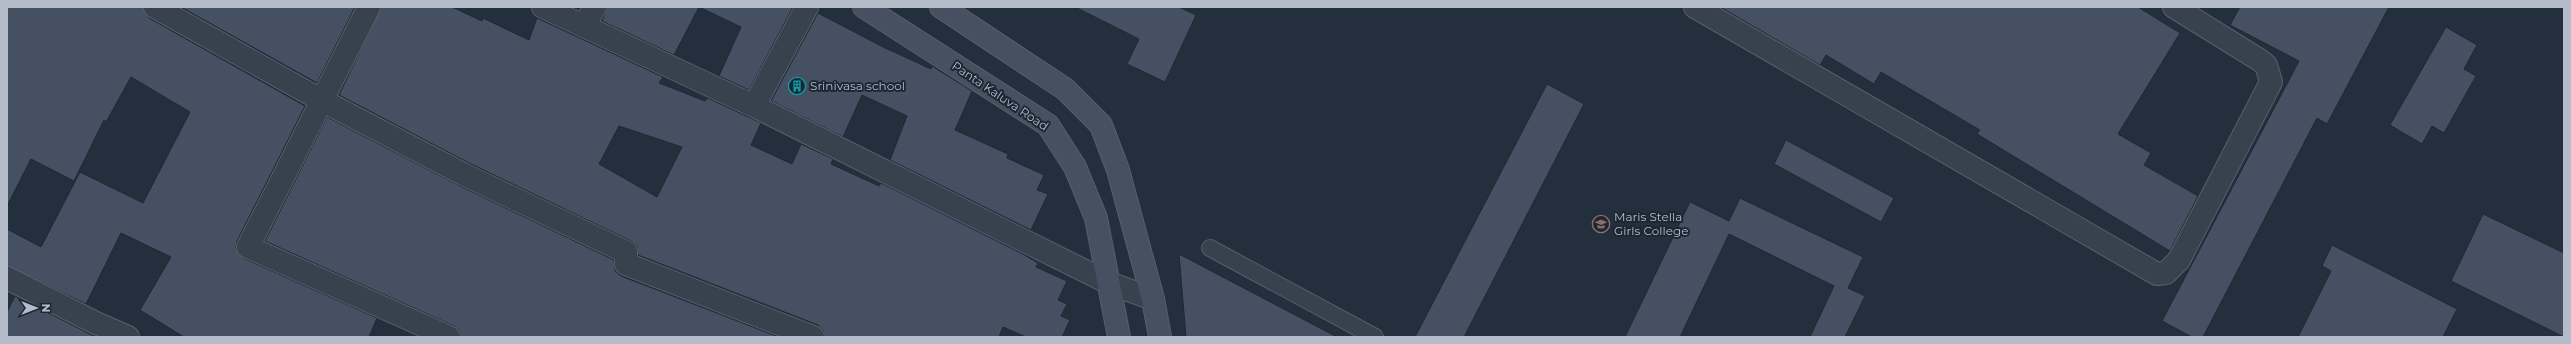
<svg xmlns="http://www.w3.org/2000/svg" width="2571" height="344" font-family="Montserrat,sans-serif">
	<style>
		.building { fill: #455162; stroke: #1f2835; fill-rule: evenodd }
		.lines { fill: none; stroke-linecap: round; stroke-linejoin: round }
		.lane-casing { stroke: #565f6c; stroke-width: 18 }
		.street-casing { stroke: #565f6c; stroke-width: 24 }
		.secondary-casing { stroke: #565f6c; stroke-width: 24 }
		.lane { stroke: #38414e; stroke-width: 16 }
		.street { stroke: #38414e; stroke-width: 22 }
		.secondary { stroke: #465061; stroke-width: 22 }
		.labels { text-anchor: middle; stroke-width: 4; stroke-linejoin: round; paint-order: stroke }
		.poi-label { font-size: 12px; fill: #b4bcc9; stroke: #1d2633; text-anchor: start }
		.street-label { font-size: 12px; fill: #b4bcc9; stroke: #1d2633 }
	</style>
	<rect width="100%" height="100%" fill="#242f3e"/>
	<!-- building -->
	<path class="building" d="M7 7H143L149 18 305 106 237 241 236 248 243 258 377 318 369 337H184L140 310 171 257 121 233 86 304 7 266V229L41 247 80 172 143 203 190 112 131 77 106 122 104 120 74 181 31 159 7 206Z
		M181 7H355L317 83Z
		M381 7H452L482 21 483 18 529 40 537 18 663 77 659 83 705 101 708 98 761 123 751 145 792 164 801 144 833 159 831 164 879 186 881 183 1021 253 1038 263 1036 267 1067 281 1058 300 1067 304 1061 316 1070 320 1062 337H1026L1003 327 999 337H825L823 330 818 325 638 255 637 246 631 241 469 163 339 95ZM619 126 682 147 657 197 599 164Z
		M607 7H793L749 90 719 76 741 27 699 7 674 55 602 21Z
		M1075 7H1179L1196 15 1165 82 1127 64 1139 39Z
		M1720 7H2138L2180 33 2118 134 2151 153 2144 165 2198 196 2170 251 1977 134 1980 130 1881 72 1874 84 1826 55 1820 65Z
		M2240 7H2389L2327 124 2317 118 2203 337H2192L2162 321 2299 61 2230 25Z
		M818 13 883 47 931 69 932 66 972 91 955 130 1008 154 1007 158 1044 175 1037 190 1048 194 1031 230 890 160 907 116 862 95 843 137 771 101Z
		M2446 27 2477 45 2464 69 2476 76 2444 133 2432 126 2422 144 2390 125Z
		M1547 84 1584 104 1464 337H1415Z
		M327 117 458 185 614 260 615 271 621 276 779 337H461L459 330 454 326 265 241Z
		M1786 140 1894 198 1881 222 1774 164Z
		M1740 198 1863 257 1848 288 1865 296 1845 337H1810L1834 286 1729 234 1680 337H1625L1690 202 1729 221Z
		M2483 214 2564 253V337L2451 281Z
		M2332 245 2457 309 2443 337H2298L2331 271 2322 266Z
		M1179 254 1337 337H1186Z
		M15 296 90 334 97 337H7V312Z"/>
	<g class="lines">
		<defs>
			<path id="lane" d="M1210 248 1375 337"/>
			<path id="street" d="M155 7 321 100 463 174 626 252V264L813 337
				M369 7 248 247 449 337
				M543 7 754 106 1109 283 1153 299
				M1695 7 2157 274 2166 273 2179 260 2271 82 2266 65 2258 59 2174 7
				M584 26 595 7
				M754 106 807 7
				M7 278 96 323 128 337"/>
			<path id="secondary" d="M864 7 1048 125 1075 167 1096 218 1119 337
				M941 7 1065 89 1101 125 1118 170 1153 299 1160 337"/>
		</defs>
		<!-- lane casing -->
		<use href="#lane" class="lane-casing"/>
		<!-- street casing -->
		<use href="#street" class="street-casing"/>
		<!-- secondary casing -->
		<use href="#secondary" class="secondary-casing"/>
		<!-- lane -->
		<use href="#lane" class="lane"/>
		<!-- street -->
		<use href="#street" class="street"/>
		<!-- secondary -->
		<use href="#secondary" class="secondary"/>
	</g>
	<!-- icons -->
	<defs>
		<symbol id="building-ring" viewBox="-11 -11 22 22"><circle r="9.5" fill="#1d2633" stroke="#0f9aa8" stroke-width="1.5"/><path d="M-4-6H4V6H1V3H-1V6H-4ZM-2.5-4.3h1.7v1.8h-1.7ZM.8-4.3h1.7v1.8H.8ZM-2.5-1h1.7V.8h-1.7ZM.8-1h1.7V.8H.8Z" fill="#0f9aa8"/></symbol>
		<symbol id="university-ring" viewBox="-11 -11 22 22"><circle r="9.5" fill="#1d2633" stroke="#8d6e63" stroke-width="1.5"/><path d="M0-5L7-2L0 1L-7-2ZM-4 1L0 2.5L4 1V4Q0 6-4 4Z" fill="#8d6e63"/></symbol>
	</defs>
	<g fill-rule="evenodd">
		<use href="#building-ring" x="787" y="76" width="20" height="20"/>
		<use href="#university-ring" x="1591" y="214" width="20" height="20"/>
	</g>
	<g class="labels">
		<!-- poi labels -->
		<g class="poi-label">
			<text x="810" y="90">Srinivasa school</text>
			<text x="1614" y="221">Maris Stella<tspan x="1614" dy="14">Girls College</tspan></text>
		</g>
		<!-- street labels -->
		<g class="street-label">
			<text transform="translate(1000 96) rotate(34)" y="4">Panta Kaluva Road</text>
		</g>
	</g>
	<!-- border -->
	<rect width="2571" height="344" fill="none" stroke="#b4bcc9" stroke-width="16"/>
	<!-- north arrow -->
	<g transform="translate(36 308) rotate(90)" stroke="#1d2633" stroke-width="3" paint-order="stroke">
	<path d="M0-3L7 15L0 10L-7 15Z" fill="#b4bcc9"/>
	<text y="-6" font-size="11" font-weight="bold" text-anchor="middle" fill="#b4bcc9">N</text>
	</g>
</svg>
